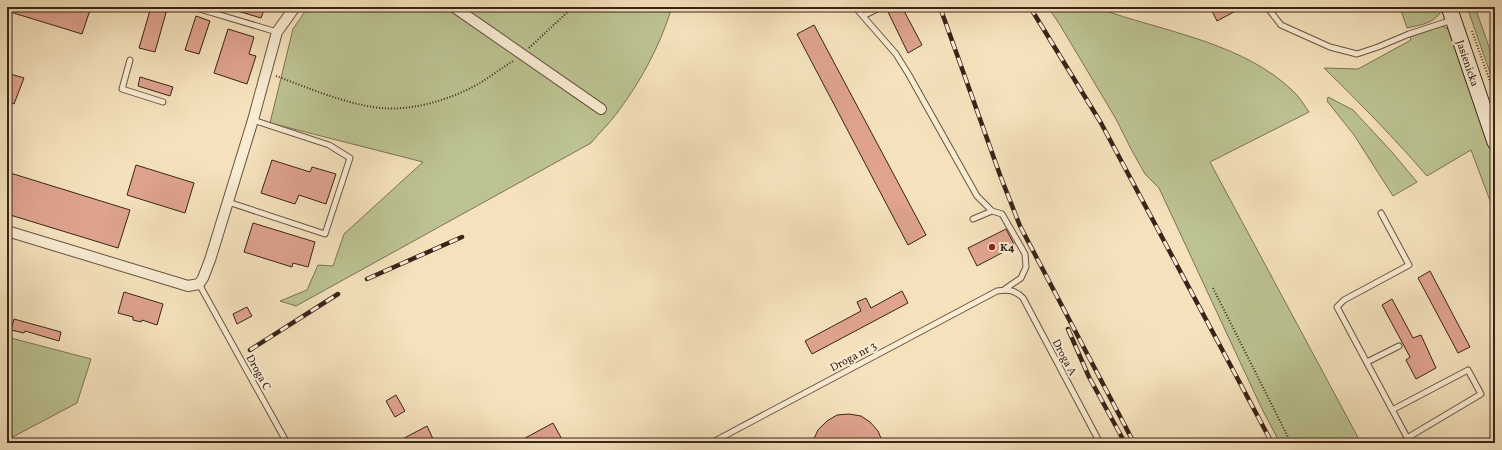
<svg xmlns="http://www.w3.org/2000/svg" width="1502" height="450" font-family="Vollkorn,serif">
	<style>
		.green { fill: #bcc391; stroke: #7b7356 }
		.building { fill: #dfa38e; stroke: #3a231a }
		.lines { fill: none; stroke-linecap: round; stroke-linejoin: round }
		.lane-casing { stroke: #695342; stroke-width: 7 }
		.street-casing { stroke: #695342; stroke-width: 12 }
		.secondary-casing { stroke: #3a231a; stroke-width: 17 }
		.path { stroke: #3a231a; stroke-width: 2; stroke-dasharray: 1 2; stroke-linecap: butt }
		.lane { stroke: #f8ecd3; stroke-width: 5 }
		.street { stroke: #f8ecd3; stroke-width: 10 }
		.secondary { stroke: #f8ecd3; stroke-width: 15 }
		.rail-casing { stroke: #3a231a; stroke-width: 4.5 }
		.rail { stroke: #f8ecd3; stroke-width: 3; stroke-dasharray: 9; stroke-linecap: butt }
		.poi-dot { fill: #8f2418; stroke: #f8ecd3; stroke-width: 1.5 }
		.labels { text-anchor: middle; stroke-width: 4; stroke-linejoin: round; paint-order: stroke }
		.street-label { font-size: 11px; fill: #3a231a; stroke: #f8ecd3 }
		.poi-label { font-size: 11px; font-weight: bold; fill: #3a231a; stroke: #f8ecd3; text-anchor: start }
	</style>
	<rect width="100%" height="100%" fill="#f5e2bc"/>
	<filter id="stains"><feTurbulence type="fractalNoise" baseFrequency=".005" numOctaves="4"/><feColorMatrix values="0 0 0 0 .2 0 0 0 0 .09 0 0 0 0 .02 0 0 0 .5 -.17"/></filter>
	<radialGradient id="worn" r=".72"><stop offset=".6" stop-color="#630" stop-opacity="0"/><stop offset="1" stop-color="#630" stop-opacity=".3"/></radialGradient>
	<!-- green -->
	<path class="green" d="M308 7H672C660 46 641 81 617 113 609 124 599 133 591 143L296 306 280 301 307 290 318 265 333 266 344 234 423 162 270 123 293 29Z
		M1048 7H1099L1112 13C1173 33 1244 45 1292 90 1299 96 1304 105 1309 112L1210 162 1361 443H1280L1262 409 1159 188 1145 174 1131 149 1116 119 1060 25Z
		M1400 7H1442L1443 8C1435 24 1423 24 1407 28Z
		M1467 7H1475L1495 64V87Z
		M1443 26 1451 31 1495 159V214L1471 150 1427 176C1394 138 1360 103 1324 68L1358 69 1411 40 1410 37Z
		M1328 97 1353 110 1391 151 1417 182 1393 196 1354 135 1327 101Z
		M7 337 91 359 77 403 7 440Z"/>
	<!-- building -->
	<path class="building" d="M7 7H91L82 34 7 11Z
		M151 7H159L167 9 155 52 139 48Z
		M232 7H265L261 18 231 9Z
		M898 7H902L922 45 908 53 888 12Z
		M1210 7H1243L1217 21Z
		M196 16 210 21 199 54 185 50Z
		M814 25 926 235 908 245 797 34Z
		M228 29 254 37 249 54 256 56 247 84 214 73Z
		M7 73 24 78 14 104 7 101Z
		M140 77 173 87 170 96 138 86Z
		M272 160 310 172 312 167 336 174 326 204 299 195 295 204 261 193Z
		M136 165 194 183 185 213 127 195Z
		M7 172 130 210 118 248 7 214Z
		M253 223 315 242 308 267 293 263 292 267 244 252Z
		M1006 229 1015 246 977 266 968 248Z
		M1430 271 1470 347 1458 353 1418 278Z
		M902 291 908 303 812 354 805 341 861 311 857 302 866 298 871 308Z
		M124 292 163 304 157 325 142 320 141 322 133 320V317L118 313Z
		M1392 299 1413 338 1421 335 1436 368 1416 379 1406 360 1410 357 1382 305Z
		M247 307 252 316 237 324 233 314Z
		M14 319 61 332 59 341 25 331 24 333 11 330Z
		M396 395 405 411 395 417 386 401Z
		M849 414 861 416 870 422 878 431 883 443H812L818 430 827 421 837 415Z
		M553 423 564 443H516Z
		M427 426 435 443H395Z"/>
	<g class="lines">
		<defs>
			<path id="lane" d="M193 7 277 32
				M855 7 896 54 909 75 977 196 992 211
				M1267 7 1281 25 1330 47 1357 54 1378 47 1409 34 1452 20
				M863 16 881 7
				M130 60 122 89 163 102
				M228 202 325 234 350 158 329 145 253 120
				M1381 213 1409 265 1344 300 1337 307 1410 443
				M973 219 992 211 1002 214 1025 254 1026 267 1021 278 1005 289
				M199 284 287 443
				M1367 362 1399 346
				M1392 410 1468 370 1481 394 1407 438
				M711 443 997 291C1008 289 1015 290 1023 298L1100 443"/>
			<path id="street" d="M454 7 601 109
				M7 231 188 286 199 284 203 278 210 260 253 120 277 32 295 7"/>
			<path id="secondary" d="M1449 7 1495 142"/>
		</defs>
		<!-- lane casing -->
		<use href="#lane" class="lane-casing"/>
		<!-- street casing -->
		<use href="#street" class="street-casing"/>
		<!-- secondary casing -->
		<use href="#secondary" class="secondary-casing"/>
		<!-- path -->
		<path class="path" d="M1472 31 1495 95
			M529 48 573 7
			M276 76C306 87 348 105 381 108 414 111 452 99 480 83 491 76 502 68 513 61
			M1213 288 1291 443"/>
		<!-- lane -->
		<use href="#lane" class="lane"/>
		<!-- street -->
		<use href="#street" class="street"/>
		<!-- secondary -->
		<use href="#secondary" class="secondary"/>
		<defs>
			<path id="rail" d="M940 7 1000 175 1020 226 1134 443
				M1030 7 1101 123 1272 443
				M367 279 462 237
				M1068 329 1089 377 1125 443
				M250 350 338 294"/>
		</defs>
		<!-- rail casing -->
		<use href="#rail" class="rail-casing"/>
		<!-- rail -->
		<use href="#rail" class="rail"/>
	</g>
	<!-- markers -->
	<circle class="poi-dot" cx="992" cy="247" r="4"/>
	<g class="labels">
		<!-- street labels -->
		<g class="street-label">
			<text transform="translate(1468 63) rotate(71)" y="4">Jasienicka</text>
			<text transform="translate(853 356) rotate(-28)" y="4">Droga nr 3</text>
			<text transform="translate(1065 357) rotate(62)" y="4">Droga A</text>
			<text transform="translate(259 372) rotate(61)" y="4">Droga C</text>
		</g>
		<!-- poi labels -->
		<g class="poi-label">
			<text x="1000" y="251">K4</text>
		</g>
	</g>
	<!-- margin -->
	<rect width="1502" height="450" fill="none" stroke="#f5e2bc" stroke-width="24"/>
	<rect x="8" y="8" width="1486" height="434" fill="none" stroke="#3a231a" stroke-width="2"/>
	<rect x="12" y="12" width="1478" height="426" fill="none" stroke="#3a231a"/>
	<rect width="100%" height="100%" filter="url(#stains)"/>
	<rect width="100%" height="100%" fill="url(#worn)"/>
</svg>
